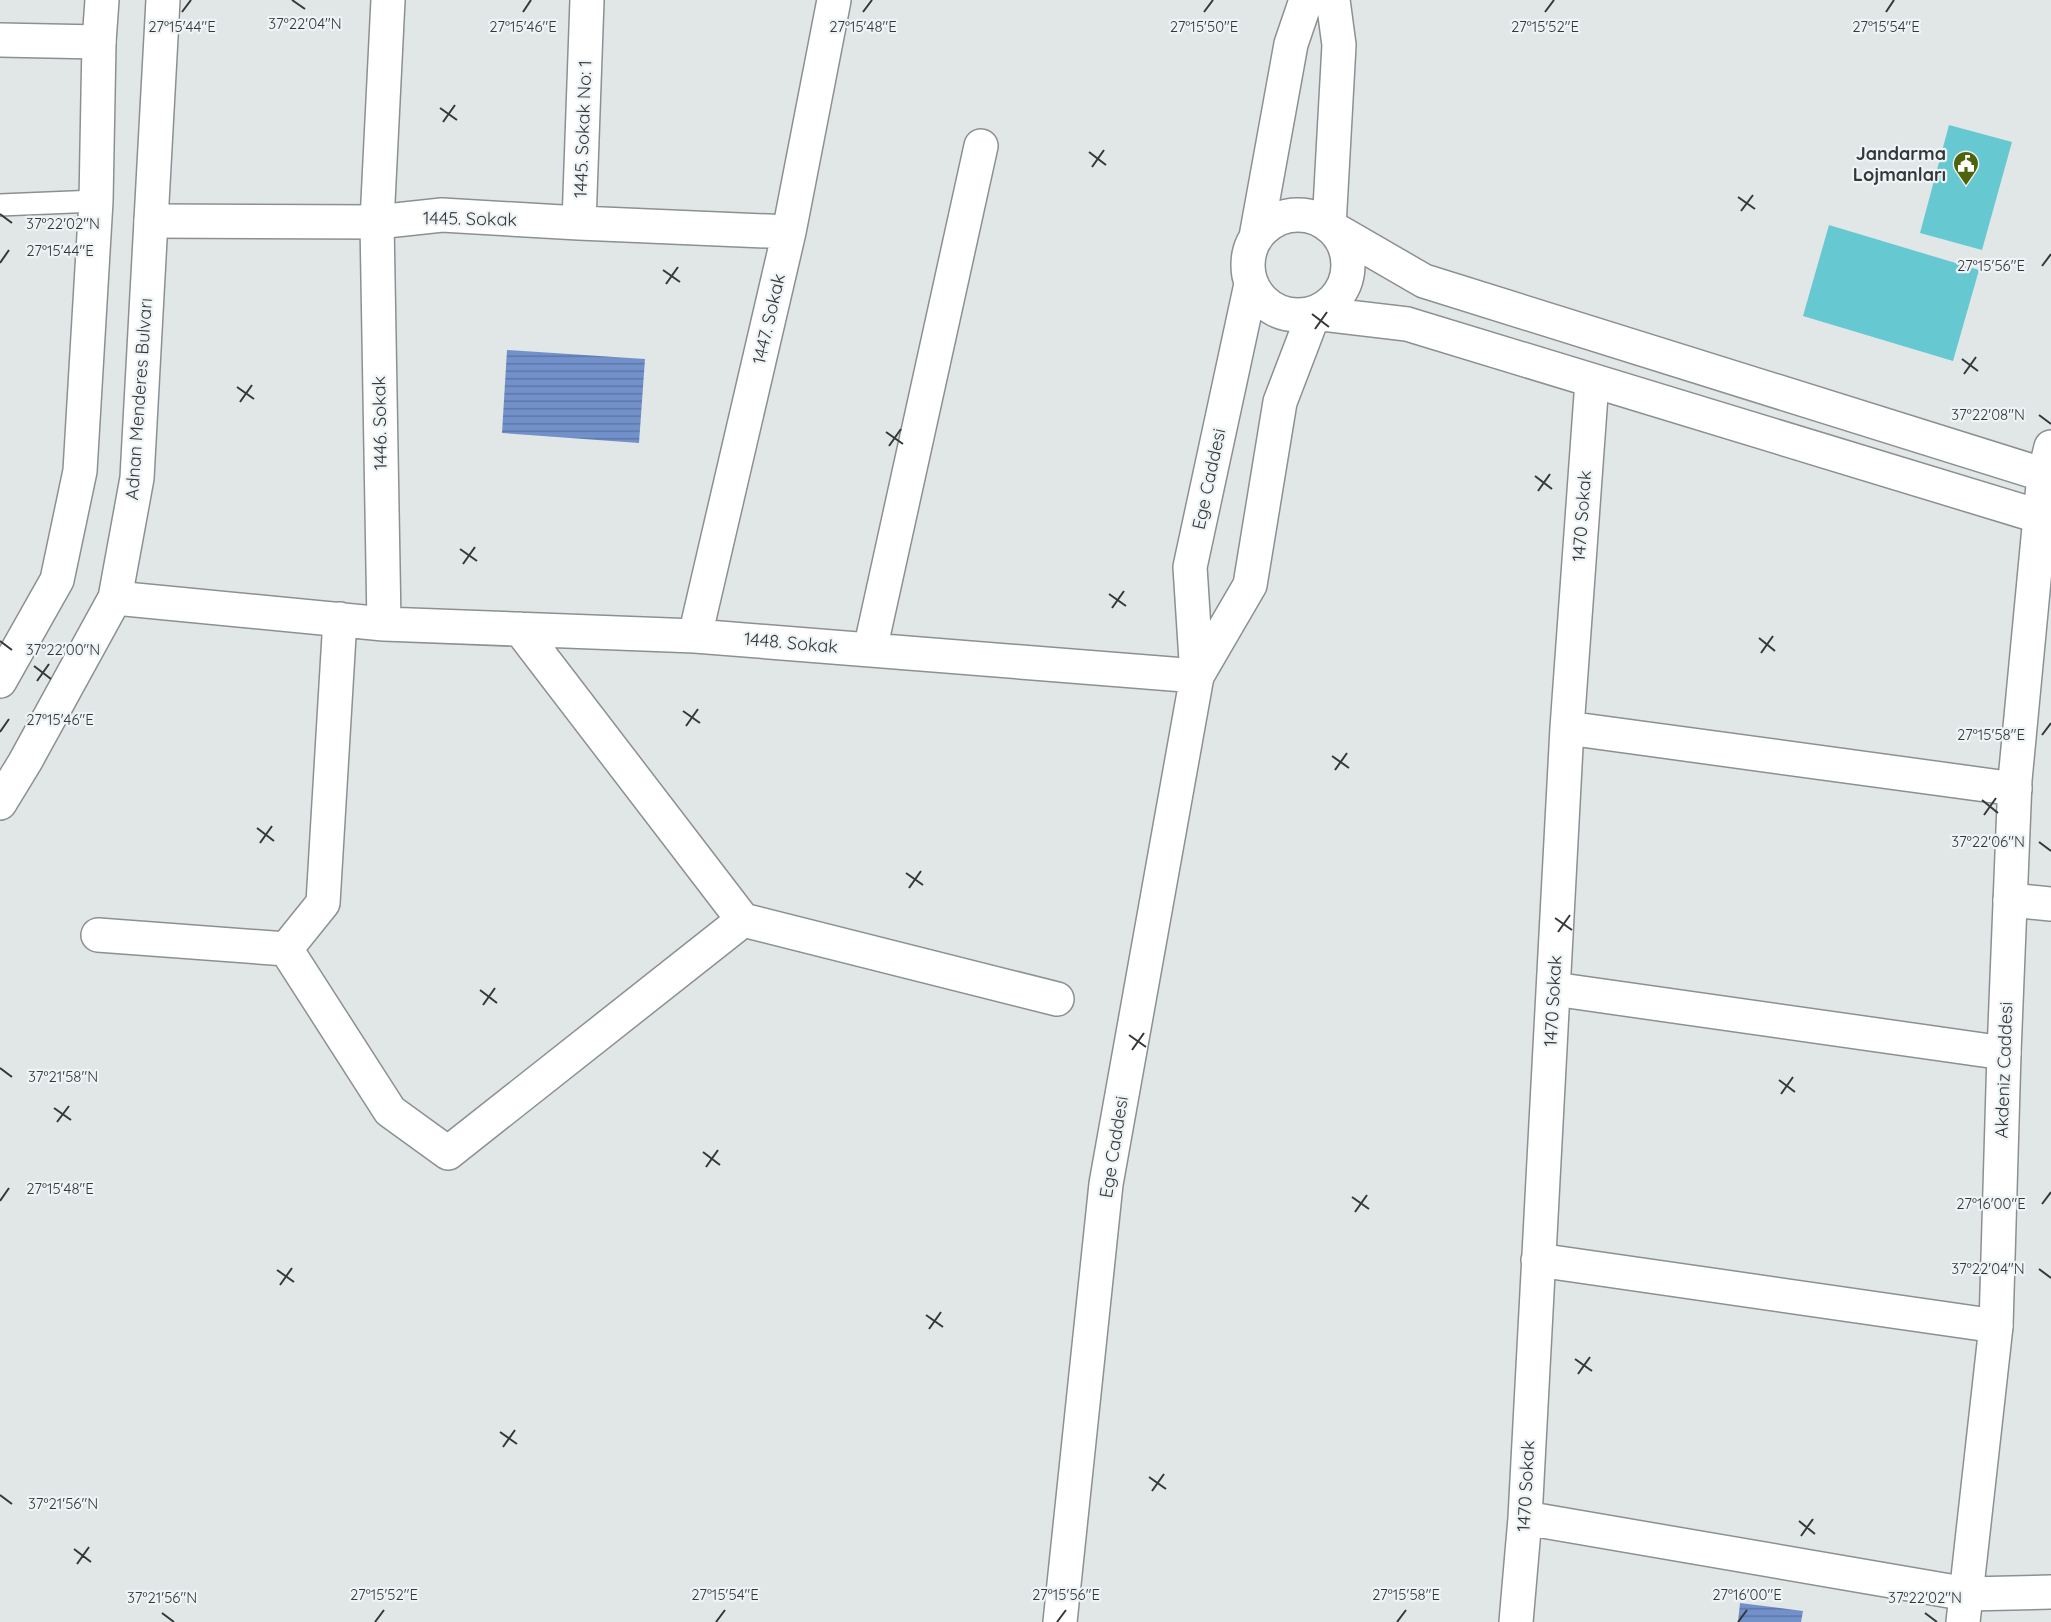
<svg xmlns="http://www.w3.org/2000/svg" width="2051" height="1622" font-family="Quicksand,sans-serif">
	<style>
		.water { fill: url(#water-rules) }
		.building { fill: #66c9d1 }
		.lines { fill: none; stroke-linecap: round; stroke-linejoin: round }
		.service-casing { stroke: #8c9092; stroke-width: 24 }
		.minor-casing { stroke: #8c9092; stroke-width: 36 }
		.tertiary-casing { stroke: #8c9092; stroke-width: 36 }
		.secondary-casing { stroke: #8c9092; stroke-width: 36 }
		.service { stroke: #fff; stroke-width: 21 }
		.minor { stroke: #fff; stroke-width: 33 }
		.tertiary { stroke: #fff; stroke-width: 33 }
		.secondary { stroke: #fff; stroke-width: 33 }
		.ticks { fill: none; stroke: #353738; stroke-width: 2 }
		.labels { text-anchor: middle; stroke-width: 4.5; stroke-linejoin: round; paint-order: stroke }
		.street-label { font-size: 18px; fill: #353738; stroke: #eef3f5 }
		.poi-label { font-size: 18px; font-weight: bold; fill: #353738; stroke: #eef3f5; text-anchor: end }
		.ticks-label { font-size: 15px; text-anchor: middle; fill: #353738; stroke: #eef3f5; stroke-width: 4.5; stroke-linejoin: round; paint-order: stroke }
	</style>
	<defs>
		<pattern id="water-rules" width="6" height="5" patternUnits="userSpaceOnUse" patternTransform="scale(1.5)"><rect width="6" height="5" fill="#7291cb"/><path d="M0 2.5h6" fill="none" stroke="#5e77a6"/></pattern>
	</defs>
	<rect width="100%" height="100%" fill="#e1e6e7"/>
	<!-- water -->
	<path class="water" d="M507 350 645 359 639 443 502 433Z
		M1740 1603 1803 1611 1801 1622H1738Z"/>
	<!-- building -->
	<path class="building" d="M1949 125 2012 142 1982 250 1920 233Z
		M1829 225 1979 270 1953 361 1803 316Z"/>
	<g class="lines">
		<defs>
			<path id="service" d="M0 205 96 201"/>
			<path id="minor" d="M0 40 99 42
				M151 221 377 222 442 215 579 223 789 232
				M579 223 587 0
				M2040 517 2044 475 2051 447
				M115 598 384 624 695 636 1197 676 1106 1184 1060 1622
				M384 624 377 222 388 0
				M520 629 743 920 1057 999
				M695 636 789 232 834 0
				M870 650 981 146
				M1567 728 2015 789
				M2010 900 2051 904
				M98 935 286 949
				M286 949 390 1111 448 1153 743 920
				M286 949 323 903 340 619
				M1554 989 2004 1053
				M1538 1260 1996 1326
				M1525 1518 1967 1594 2051 1592
				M1516 1622 1525 1518 1567 728 1592 381"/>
			<path id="tertiary" d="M1963 1622 1996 1326 2004 1053 2015 780 2040 517"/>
			<path id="secondary" d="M1333 0 1339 45 1329 226 1424 281 2051 477
				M1248 265a50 50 0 1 1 100 0a50 50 0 1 1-100 0Z
				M1256 237 1291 44 1306 0
				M1197 676 1250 585 1280 402 1314 313 1407 324 2051 520
				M1197 676 1190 567 1251 284
				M0 681 57 580 80 471 96 201 99 42 102 0
				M0 803 25 762 115 598 137 478 163 0"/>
		</defs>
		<!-- service casing -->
		<use href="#service" class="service-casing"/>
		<!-- minor casing -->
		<use href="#minor" class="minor-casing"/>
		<!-- tertiary casing -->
		<use href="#tertiary" class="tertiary-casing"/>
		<!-- secondary casing -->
		<use href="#secondary" class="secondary-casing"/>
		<!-- service -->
		<use href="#service" class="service"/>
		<!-- minor -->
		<use href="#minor" class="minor"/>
		<!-- tertiary -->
		<use href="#tertiary" class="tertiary"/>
		<!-- secondary -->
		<use href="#secondary" class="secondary"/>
	</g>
	<!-- ticks -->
	<path class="ticks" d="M292 0 305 9M182 12 191 0M523 12 531 0M863 12 872 0M1204 12 1213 0M1545 12 1554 0M1886 12 1894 0M440 108 457 120M443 122 455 105M1089 152 1106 165M1092 167 1104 150M1738 197 1755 209M1741 211 1753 195M0 214 12 223M0 263 9 250M2042 266 2051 254M663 270 680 282M666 284 678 267M1312 314 1329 327M1315 329 1327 312M1962 359 1978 371M1964 374 1976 357M237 387 254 399M240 402 252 385M2039 415 2051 424M886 432 903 444M889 446 901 429M1535 476 1552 489M1538 491 1550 474M460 549 477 561M463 564 475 547M1109 594 1126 606M1112 608 1124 591M1759 638 1775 651M0 641 12 650M1761 653 1773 636M34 666 51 679M37 681 49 664M683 711 700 723M686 726 698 709M0 732 9 719M2042 735 2051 723M1332 756 1349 768M1335 770 1347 753M1982 800 1998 813M1984 815 1996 798M257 828 274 841M2039 842 2051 851M260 843 272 826M906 873 923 885M909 888 921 871M1555 918 1572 930M1558 932 1570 915M480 990 497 1003M483 1005 495 988M1129 1035 1146 1047M1132 1050 1144 1033M0 1068 12 1077M1779 1080 1795 1092M1781 1094 1793 1077M54 1108 71 1120M57 1122 69 1106M703 1152 720 1165M706 1167 718 1150M1352 1197 1369 1209M0 1201 9 1188M2042 1204 2051 1192M1355 1212 1367 1195M2039 1269 2051 1278M277 1270 294 1282M280 1285 292 1268M926 1315 943 1327M929 1329 941 1312M1575 1359 1592 1371M1578 1374 1590 1357M500 1432 517 1444M503 1447 515 1430M1149 1477 1166 1489M1152 1491 1164 1474M0 1495 12 1504M1799 1521 1815 1534M1801 1536 1813 1519M74 1549 91 1562M77 1564 89 1547M162 1613 174 1622M1925 1613 1937 1622M375 1622 384 1610M716 1622 725 1610M1057 1622 1066 1610M1397 1622 1406 1610M1738 1622 1747 1610"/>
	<!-- icons -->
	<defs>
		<symbol id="civic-pin" viewBox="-11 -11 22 30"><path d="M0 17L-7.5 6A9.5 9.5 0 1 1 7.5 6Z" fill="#4f630c" stroke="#eef3f5"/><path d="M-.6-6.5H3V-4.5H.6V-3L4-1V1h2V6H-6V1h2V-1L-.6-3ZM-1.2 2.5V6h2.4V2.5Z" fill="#fff"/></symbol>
	</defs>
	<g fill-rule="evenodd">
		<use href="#civic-pin" x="1951" y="149" width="30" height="40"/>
	</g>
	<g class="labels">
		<!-- street labels -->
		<g class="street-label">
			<text transform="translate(583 129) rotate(-88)" y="6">1445. Sokak No: 1</text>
			<text transform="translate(470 219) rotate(1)" y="6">1445. Sokak</text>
			<text transform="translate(769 319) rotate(-77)" y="6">1447. Sokak</text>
			<text transform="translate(139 399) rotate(-86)" y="6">Adnan Menderes Bulvarı</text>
			<text transform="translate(380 423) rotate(-91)" y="6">1446. Sokak</text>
			<text transform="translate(1209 479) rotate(-78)" y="6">Ege Caddesi</text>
			<text transform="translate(1582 516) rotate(-86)" y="6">1470 Sokak</text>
			<text transform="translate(791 643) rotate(5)" y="6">1448. Sokak</text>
			<text transform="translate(1553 1001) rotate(-87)" y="6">1470 Sokak</text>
			<text transform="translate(2004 1070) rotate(-88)" y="6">Akdeniz Caddesi</text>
			<text transform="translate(1114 1147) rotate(-81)" y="6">Ege Caddesi</text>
			<text transform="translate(1526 1486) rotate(-87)" y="6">1470 Sokak</text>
		</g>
		<!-- poi labels -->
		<g class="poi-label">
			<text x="1946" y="160">Jandarma<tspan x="1946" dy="21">Lojmanları</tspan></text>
		</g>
	</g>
	<g class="ticks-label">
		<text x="305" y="29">37°22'04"N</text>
		<text x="182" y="32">27°15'44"E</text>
		<text x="523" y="32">27°15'46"E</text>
		<text x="863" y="32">27°15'48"E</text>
		<text x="1204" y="32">27°15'50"E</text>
		<text x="1545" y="32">27°15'52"E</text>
		<text x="1886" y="32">27°15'54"E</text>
		<text x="63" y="229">37°22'02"N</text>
		<text x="60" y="256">27°15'44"E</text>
		<text x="1991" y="271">27°15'56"E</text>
		<text x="1988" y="420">37°22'08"N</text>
		<text x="63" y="655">37°22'00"N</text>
		<text x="60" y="725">27°15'46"E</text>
		<text x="1991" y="740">27°15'58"E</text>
		<text x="1988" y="847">37°22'06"N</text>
		<text x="63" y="1082">37°21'58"N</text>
		<text x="60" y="1194">27°15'48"E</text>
		<text x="1991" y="1209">27°16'00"E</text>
		<text x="1988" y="1274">37°22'04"N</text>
		<text x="63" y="1509">37°21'56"N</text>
		<text x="384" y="1600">27°15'52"E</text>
		<text x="725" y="1600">27°15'54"E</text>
		<text x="1066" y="1600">27°15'56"E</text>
		<text x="1406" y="1600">27°15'58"E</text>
		<text x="1747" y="1600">27°16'00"E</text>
		<text x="162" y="1603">37°21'56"N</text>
		<text x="1925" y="1603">37°22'02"N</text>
	</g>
</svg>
